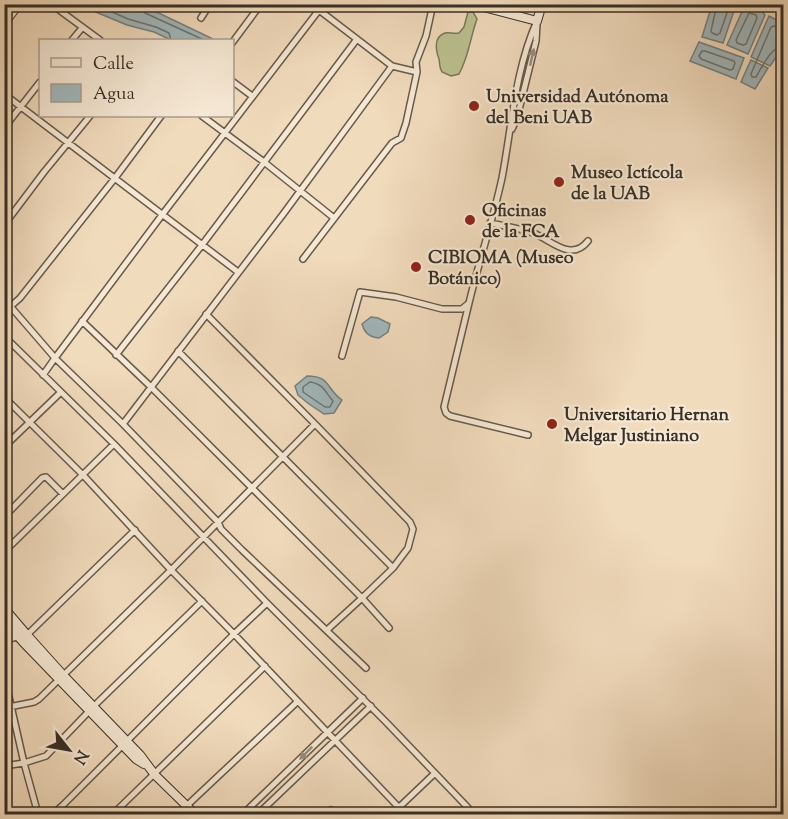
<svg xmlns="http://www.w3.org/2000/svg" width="788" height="819" font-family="'Sorts Mill Goudy',serif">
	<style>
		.green { fill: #bbc090; stroke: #7a785a; stroke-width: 1.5 }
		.water { fill: #a1b8bd; stroke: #778180; stroke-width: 1.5 }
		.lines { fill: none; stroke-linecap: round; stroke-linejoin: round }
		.shore { stroke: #6d7471; stroke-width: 1.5 }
		.street-casing { stroke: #675a4b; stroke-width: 8 }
		.secondary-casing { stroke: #392f25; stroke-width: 10 }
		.street { stroke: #f6e8d4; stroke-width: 5 }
		.secondary { stroke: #f6e8d4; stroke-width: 8 }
		.oneway { fill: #988c7c }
		.poi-dot { fill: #8f2418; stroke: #f6e8d4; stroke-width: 2 }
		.labels { text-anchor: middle; stroke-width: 4.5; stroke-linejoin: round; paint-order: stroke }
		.poi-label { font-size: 18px; font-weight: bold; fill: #392f25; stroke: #f6e8d4; text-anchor: start }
	</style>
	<rect width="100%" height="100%" fill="#f1dbbd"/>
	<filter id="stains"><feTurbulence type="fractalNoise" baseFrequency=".00333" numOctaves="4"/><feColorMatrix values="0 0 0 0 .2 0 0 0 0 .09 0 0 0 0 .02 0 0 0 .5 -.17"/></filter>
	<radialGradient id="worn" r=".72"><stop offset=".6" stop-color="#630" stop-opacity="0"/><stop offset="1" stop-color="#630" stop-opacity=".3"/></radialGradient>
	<!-- green -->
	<path class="green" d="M468 12H473L477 19C470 38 469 56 459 74L451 76 442 72C439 67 440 64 439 59 436 51 433 37 445 33 449 32 454 34 459 33L464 27Z"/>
	<!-- water -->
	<path class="water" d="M85 5H142L213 39V40H171L154 32 127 25 91 10Z
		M712 5H736L723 43 702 37Z
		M745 5 761 10 765 15 748 54 727 45Z
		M769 16 784 24 783 47 770 66 751 57Z
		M699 42 744 58 736 79 690 61Z
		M751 60 768 68 755 89 741 82Z
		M371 317 378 318 390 324 388 332 379 338C370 337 365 334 362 324Z
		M307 376C331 376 326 389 342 400L334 413 324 414 309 404 298 395 295 386Z"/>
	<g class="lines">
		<!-- shore -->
		<path class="shore" d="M94 4 128 19 156 27 169 33 171 40
			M141 4V9L145 13 204 40
			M717 4 711 31 712 33 717 35 720 33 730 4
			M749 13 756 15 757 18 746 44 743 45 737 43 736 40Z
			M784 28 774 26 771 27 751 74 752 77H756C762 67 771 47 784 45
			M702 51H705L734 61 735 63 733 69 730 70 701 59 699 56Z
			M310 382C324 384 325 392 333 401L330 407H325L303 392V387Z"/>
		<defs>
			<path id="street" d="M51 4 100 40
				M320 4 319 10 162 215 55 358 123 424 218 522 221 529 242 550 366 668
				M319 10 392 66
				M201 18 210 4
				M72 40 82 28
				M232 43 261 4
				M232 81 252 96
				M4 94 238 272
				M202 116 264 162 334 218
				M4 128 40 82
				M512 129 517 118 536 41 537 24
				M490 223C504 226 519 228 533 233 550 239 571 263 588 241
				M4 225 44 172 90 116
				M303 259 392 143 401 138 406 123 417 72 416 62 426 36 433 4
				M4 299 55 358 43 375
				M469 303 444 407 446 413 450 416 528 435
				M11 306 20 298 115 178 161 116
				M206 314 315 424 410 522 413 529 408 548 393 568 362 598 389 628
				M82 321 151 387 362 598 327 630
				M4 336 114 444 267 603 386 722 474 814
				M178 351 393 568
				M116 355 202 245 357 39
				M342 356 360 292 396 297 442 309H462L469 303C479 261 493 220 502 178 512 125 515 70 537 21
				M4 397 83 475 171 570 234 634 405 814
				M123 424 284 213 392 66 417 72
				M4 447 61 392
				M4 517 42 478 46 477 63 494
				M4 552 114 444
				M4 640 27 635 135 530
				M4 675 24 763 38 814
				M4 708 34 702 39 699 171 570 315 424
				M4 766 24 763 46 756 94 706 202 601
				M47 814 54 813 63 805 234 634 267 603
				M113 814 265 666
				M178 814 297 702
				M243 814 363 698
				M258 814 371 706
				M327 814 331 810
				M392 814 434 774"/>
			<path id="secondary" d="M472 4 537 21 542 4
				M4 23 19 4
				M4 608 27 635 63 675 140 755 155 775 195 814
				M4 620 23 642 136 759 144 764"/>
		</defs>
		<!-- street casing -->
		<use href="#street" class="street-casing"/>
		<!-- secondary casing -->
		<use href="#secondary" class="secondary-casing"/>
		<!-- street -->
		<use href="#street" class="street"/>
		<!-- secondary -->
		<use href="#secondary" class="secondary"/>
	</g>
	<!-- one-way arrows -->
	<defs><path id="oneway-solid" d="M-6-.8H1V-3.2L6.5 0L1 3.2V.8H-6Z" transform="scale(1.5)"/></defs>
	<g class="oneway">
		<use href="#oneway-solid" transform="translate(532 57) rotate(-77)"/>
		<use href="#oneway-solid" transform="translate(306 753) rotate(135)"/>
	</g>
	<!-- markers -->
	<g class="poi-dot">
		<circle cx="474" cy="106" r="6"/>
		<circle cx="559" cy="182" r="6"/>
		<circle cx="470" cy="220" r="6"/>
		<circle cx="416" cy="267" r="6"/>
		<circle cx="552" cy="424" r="6"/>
	</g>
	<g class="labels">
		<!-- poi labels -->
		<g class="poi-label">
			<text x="486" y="102">Universidad Autónoma<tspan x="486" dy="21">del Beni UAB</tspan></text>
			<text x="571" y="178">Museo Ictícola<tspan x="571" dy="21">de la UAB</tspan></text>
			<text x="482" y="216">Oficinas<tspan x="482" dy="21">de la FCA</tspan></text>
			<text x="428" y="263">CIBIOMA (Museo<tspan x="428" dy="21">Botánico)</tspan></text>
			<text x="564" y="420">Universitario Hernan<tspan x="564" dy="21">Melgar Justiniano</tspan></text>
		</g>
	</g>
	<!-- margin -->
	<rect width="788" height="819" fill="none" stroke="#f1dbbd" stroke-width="24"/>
	<rect x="6" y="6" width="776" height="807" fill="none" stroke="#392f25" stroke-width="3"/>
	<rect x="12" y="12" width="764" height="795" fill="none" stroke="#392f25" stroke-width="1.5"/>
	<!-- legend -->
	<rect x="39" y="39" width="195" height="78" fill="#f6e8d4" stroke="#aa9e8e" stroke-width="1.5"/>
	<rect x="51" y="58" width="30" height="9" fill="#f6e8d4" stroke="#aa9e8e" stroke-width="1.5"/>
	<text x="93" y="69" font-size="18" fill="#392f25">Calle</text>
	<rect x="51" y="84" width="30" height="18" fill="#a1b8bd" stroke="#aa9e8e" stroke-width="1.5"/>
	<text x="93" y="99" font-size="18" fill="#392f25">Agua</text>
	<!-- north arrow -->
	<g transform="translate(69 750) rotate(121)" stroke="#f6e8d4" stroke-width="4.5" paint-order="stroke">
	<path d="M0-4.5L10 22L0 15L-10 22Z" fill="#392f25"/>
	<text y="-9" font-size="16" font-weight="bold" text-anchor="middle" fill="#392f25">N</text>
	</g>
	<rect width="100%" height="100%" filter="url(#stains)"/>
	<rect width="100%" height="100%" fill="url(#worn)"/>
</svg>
